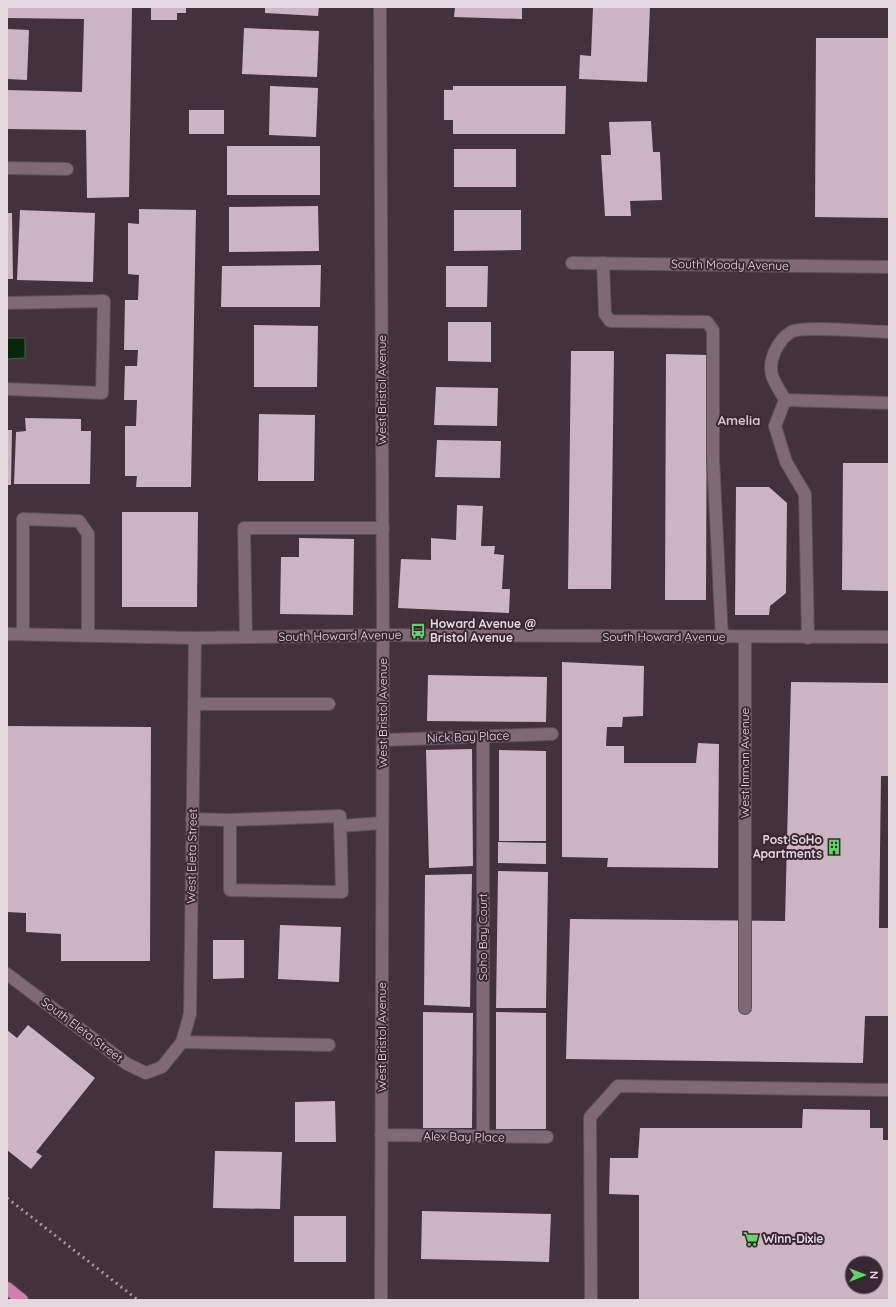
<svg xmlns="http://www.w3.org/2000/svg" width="896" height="1307" font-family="Quicksand,sans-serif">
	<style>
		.water { fill: #032808; stroke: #465d48 }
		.building { fill: #ccb5c2; fill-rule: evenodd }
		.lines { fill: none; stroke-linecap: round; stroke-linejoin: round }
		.lane-casing { stroke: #5d4e57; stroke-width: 14 }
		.street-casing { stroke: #5d4e57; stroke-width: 14 }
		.secondary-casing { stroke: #5d4e57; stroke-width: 14 }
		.highway-casing { stroke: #5d4e57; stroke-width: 14 }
		.lane { stroke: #7e6974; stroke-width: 12 }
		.street { stroke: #7e6974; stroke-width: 12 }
		.secondary { stroke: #7e6974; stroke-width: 12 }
		.highway { stroke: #d180b0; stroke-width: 12 }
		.rail { stroke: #a698a0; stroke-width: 3; stroke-dasharray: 2 4; stroke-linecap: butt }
		.labels { text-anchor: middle; stroke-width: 4; stroke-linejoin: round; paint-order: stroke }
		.street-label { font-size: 12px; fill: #e4d8df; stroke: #392731 }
		.poi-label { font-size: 12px; font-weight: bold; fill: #e4d8df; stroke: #392731; text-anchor: start }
		.neighbourhood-label { font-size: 13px; font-weight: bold; fill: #dbc4d0; stroke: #392731 }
	</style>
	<rect width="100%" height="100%" fill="#43313b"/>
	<!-- water -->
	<path class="water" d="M7 338H25V358L7 359Z"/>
	<!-- building -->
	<path class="building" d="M7 7H132L129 197 87 198 86 130 7 129V90L82 92 84 19 7 18Z
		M151 7H186V13H177V20H151Z
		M265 7H319L318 16 265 13Z
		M455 7H522V19L454 17Z
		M593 7H650L647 82 579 79 580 55 591 56Z
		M244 28 319 31 317 77 242 74Z
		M7 29 29 30 27 80 7 79Z
		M816 38H889V218L815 217Z
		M270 86 318 88 316 137 269 135Z
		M453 86H566L565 134H453V120H444V90H453Z
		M189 110H224V134H189Z
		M651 121 653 152H660L662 200 630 201 631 216H605L601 155H611L609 122Z
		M227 146H320V195H227Z
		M454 149H516V187H454Z
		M318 206 319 251 229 252V207Z
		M139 209 196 210 191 487H136L137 476H125V426H136L137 400H124L125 366H137L138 350H124L125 300H138L139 275 128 274V223L139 224Z
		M20 210 95 213 93 282 17 280Z
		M454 210H521V250L454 251Z
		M7 213H12L13 279H7Z
		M321 265 320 307H221L222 266Z
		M446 266H488L487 307H446Z
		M448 322H491V362L448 361Z
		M254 325 318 326 317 387H254Z
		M571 351H614L611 589H568Z
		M666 354 707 355 706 600H665Z
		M436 387 498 388 497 426 434 425Z
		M259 414 315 415 314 481H258Z
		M25 418 81 419V431H91L90 484H14L16 432 26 431Z
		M7 430H12L11 485H7Z
		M437 440 501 441 500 478 435 477Z
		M843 463H889V591L842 590Z
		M736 487H769L787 503 786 593 770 606 769 615H735Z
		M457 505 483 506 481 546H495L494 554 504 555 502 589H510L509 613 398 608 401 559 431 560V538L456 540Z
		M122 512H198L197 607H122Z
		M299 538 354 539 353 615 280 614 281 557H299Z
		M562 662 644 666 643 716 623 717 622 727H607L606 746H624V763H696L698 743 719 744 718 868 607 867 608 858 562 857Z
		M428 675 547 677 546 722 427 721Z
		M791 682 889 683V776H881L879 928H889V1016H865L863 1063 566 1059 570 919 785 921Z
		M7 726 151 727 150 961H61V934L26 932V913L7 912Z
		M472 749 473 866 429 868 426 750Z
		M499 750 546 751V841H499V770H521H499Z
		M498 842 546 843V864L498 863Z
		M498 871 548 872 546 1008H496Z
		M472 874 470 1007 424 1005 425 875Z
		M280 925 341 927 339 982 278 979Z
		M213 940H244V978L213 979Z
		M423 1012 473 1013 472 1128H423Z
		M496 1012 546 1013V1129H496Z
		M28 1025 95 1078 36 1152 42 1156 31 1169 7 1150V1030L17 1038Z
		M335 1101 336 1142H295V1102Z
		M803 1109 870 1110V1128H883V1140H889V1300H639V1195L609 1194 610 1158H638L640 1128H802ZM852 1263H876V1287H852Z
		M215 1151 282 1152 280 1209 213 1208Z
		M422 1211 551 1214 549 1262 421 1259Z
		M294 1216H346V1262H294Z"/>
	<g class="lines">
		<defs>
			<path id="lane" d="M7 168 67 169
				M603 263 605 314 610 321 707 322 713 330V458L722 638
				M7 303 104 301 102 393 7 389
				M785 400C781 392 774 383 772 375 768 360 778 340 791 332 803 325 871 332 889 332
				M23 634V519L79 521 88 534V634
				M246 637 244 528H383
				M808 638 805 494 786 462 775 426 785 400 889 403
				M194 704H329
				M192 819 230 820 340 816 342 892 230 890V820
				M340 826 382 823
				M182 1042 329 1045
				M591 1300 590 1117 618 1086 889 1090"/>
			<path id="street" d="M380 7 383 635 381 1300
				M572 263 889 267
				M745 638V1008
				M383 740 552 734
				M7 974 127 1064 146 1073 162 1067 182 1042 190 1014 195 638
				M381 1135 547 1137
				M483 1137V737"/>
			<path id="secondary" d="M7 634 195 638 383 635 889 637"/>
			<path id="highway" d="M7 1288 22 1300"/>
		</defs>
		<!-- lane casing -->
		<use href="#lane" class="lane-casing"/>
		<!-- street casing -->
		<use href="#street" class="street-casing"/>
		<!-- secondary casing -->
		<use href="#secondary" class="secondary-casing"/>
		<!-- highway casing -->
		<use href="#highway" class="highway-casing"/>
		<!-- lane -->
		<use href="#lane" class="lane"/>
		<!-- street -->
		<use href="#street" class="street"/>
		<!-- secondary -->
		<use href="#secondary" class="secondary"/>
		<!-- highway -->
		<use href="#highway" class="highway"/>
		<!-- rail -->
		<path class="rail" d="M7 1198 138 1300"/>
	</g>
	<!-- icons -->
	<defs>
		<symbol id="bus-bare" viewBox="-9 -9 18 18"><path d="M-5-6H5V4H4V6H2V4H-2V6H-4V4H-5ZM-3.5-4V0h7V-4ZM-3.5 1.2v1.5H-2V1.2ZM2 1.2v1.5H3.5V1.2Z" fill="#5fd56b" stroke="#392731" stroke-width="2.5" paint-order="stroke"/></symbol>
		<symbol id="building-bare" viewBox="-9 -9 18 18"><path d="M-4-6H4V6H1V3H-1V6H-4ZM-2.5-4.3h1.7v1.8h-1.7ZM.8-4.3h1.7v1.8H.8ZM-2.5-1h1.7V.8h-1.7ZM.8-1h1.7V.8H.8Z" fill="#5fd56b" stroke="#392731" stroke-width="2.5" paint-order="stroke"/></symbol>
		<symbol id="supermarket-bare" viewBox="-9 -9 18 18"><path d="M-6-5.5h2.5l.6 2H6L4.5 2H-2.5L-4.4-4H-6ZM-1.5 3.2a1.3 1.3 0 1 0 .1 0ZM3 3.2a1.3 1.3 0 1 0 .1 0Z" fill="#5fd56b" stroke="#392731" stroke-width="2.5" paint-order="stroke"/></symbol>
	</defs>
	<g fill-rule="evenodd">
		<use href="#bus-bare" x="407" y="620" width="22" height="22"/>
		<use href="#building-bare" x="823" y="836" width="22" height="22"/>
		<use href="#supermarket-bare" x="740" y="1228" width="22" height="22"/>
	</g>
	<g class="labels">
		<!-- street labels -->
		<g class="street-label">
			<text transform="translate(730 265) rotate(1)" y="4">South Moody Avenue</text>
			<text transform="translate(382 390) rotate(-90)" y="4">West Bristol Avenue</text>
			<text transform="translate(340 636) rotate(-1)" y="4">South Howard Avenue</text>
			<text x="664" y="641">South Howard Avenue</text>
			<text transform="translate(383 713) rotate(-90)" y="4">West Bristol Avenue</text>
			<text transform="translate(468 737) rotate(-2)" y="4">Nick Bay Place</text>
			<text transform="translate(745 763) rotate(-90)" y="4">West Inman Avenue</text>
			<text transform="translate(192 856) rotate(-89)" y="4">West Eleta Street</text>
			<text transform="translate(483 937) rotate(-90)" y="4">Soho Bay Court</text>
			<text transform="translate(82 1030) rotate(37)" y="4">South Eleta Street</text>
			<text transform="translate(382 1037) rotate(-90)" y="4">West Bristol Avenue</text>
			<text transform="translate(464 1137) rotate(1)" y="4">Alex Bay Place</text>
		</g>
		<!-- poi labels -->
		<g class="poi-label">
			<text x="430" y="628">Howard Avenue @<tspan x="430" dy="14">Bristol Avenue</tspan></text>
			<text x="822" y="844" text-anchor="end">Post SoHo<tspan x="822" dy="14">Apartments</tspan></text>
			<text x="763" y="1243">Winn-Dixie</text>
		</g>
		<!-- neighbourhood labels -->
		<g class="neighbourhood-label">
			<text x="739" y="425">Amelia</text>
		</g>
	</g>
	<!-- border -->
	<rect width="896" height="1307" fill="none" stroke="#e4d8df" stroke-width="16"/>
	<!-- north arrow -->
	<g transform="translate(864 1275) rotate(90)"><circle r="19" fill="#392731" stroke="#7d6e77"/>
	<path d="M0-3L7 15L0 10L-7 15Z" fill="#5fd56b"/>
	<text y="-6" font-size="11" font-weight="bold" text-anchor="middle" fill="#e4d8df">N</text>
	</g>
</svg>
